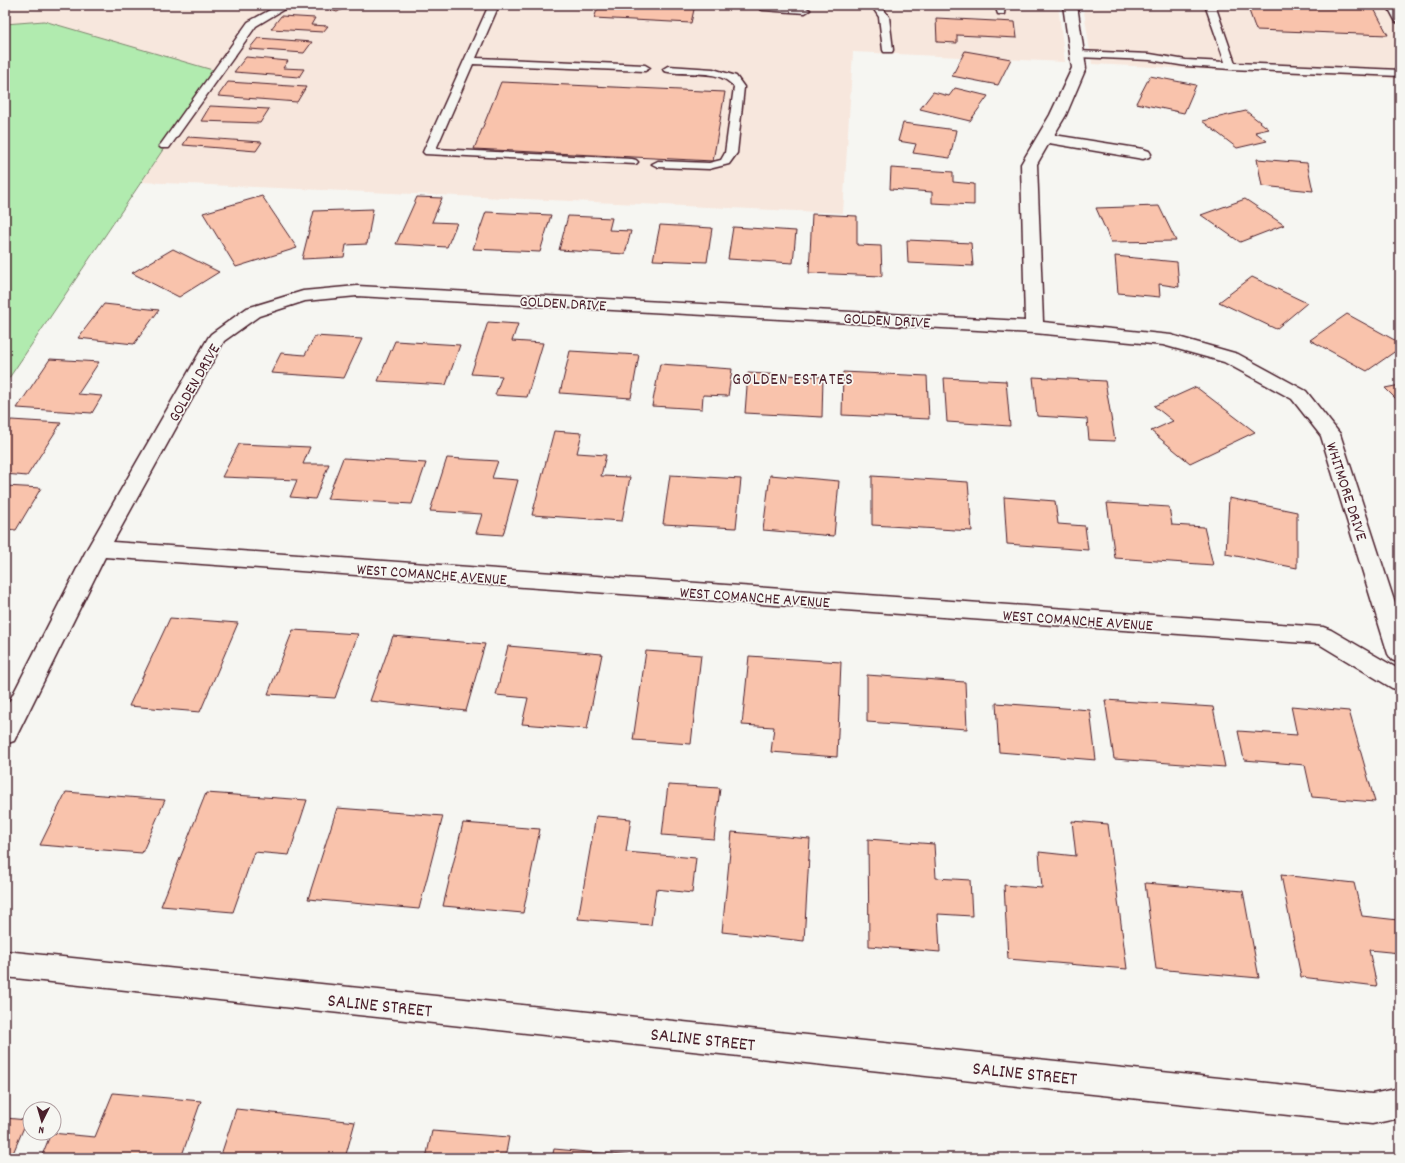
<svg xmlns="http://www.w3.org/2000/svg" width="1405" height="1163" font-family="Dekko,sans-serif">
	<style>
		.built { fill: #f7e7dd }
		.green { fill: #b1ebaf; stroke: #7e856d }
		.building { fill: #f9c3ac; stroke: #4a1f2b }
		.lines { fill: none; stroke-linecap: round; stroke-linejoin: round }
		.lane-casing { stroke: #4a1f2b; stroke-width: 3 }
		.street-casing { stroke: #4a1f2b; stroke-width: 3 }
		.lane { fill: #f6f6f2; fill-rule: evenodd }
		.street { fill: #f6f6f2; fill-rule: evenodd }
		.labels { text-anchor: middle; stroke-width: 3.5; stroke-linejoin: round; paint-order: stroke }
		.street-label { font-size: 16px; fill: #4a1f2b; stroke: #f6f6f2 }
		.neighbourhood-label { font-size: 17px; letter-spacing: 1px; fill: #4a1f2b; stroke: #f6f6f2 }
		.near-street-label { font-size: 19px; fill: #4a1f2b; stroke: #f6f6f2 }
	</style>
	<rect width="100%" height="100%" fill="#f6f6f2"/>
	<filter id="ink" filterUnits="userSpaceOnUse"><feTurbulence type="fractalNoise" baseFrequency=".025" numOctaves="2"/><feDisplacementMap in="SourceGraphic" scale="8" xChannelSelector="R" yChannelSelector="G"/><feConvolveMatrix kernelMatrix="1 2 1 2 8 2 1 2 1" color-interpolation-filters="sRGB"/></filter>
	<g filter="url(#ink)">
		<!-- built -->
		<path class="built" d="M5 5H1058L1065 62 853 52 843 213 141 182 216 72 44 21 5 24Z
			M1083 5H1400V79L1092 64Z"/>
		<!-- green -->
		<path class="green" d="M44 21 216 71 5 384V24Z"/>
		<!-- building -->
		<path class="building" d="M315 5H350L337 12Z
			M599 5H695L691 23 594 18Z
			M829 5H849L848 8 829 7Z
			M1247 5H1372L1388 35 1256 30Z
			M281 16 315 18 311 25 328 26 323 32 271 29Z
			M936 18 1015 22 1017 38 957 35V43L937 42Z
			M258 38 312 42 304 53 249 49Z
			M965 51 1011 59 998 85 952 76Z
			M246 57 288 61 283 68 304 69 299 77 234 72Z
			M1150 76 1196 85 1184 113 1136 103Z
			M228 82 306 87 297 102 218 96Z
			M501 82 725 92 713 161 474 149Z
			M955 88 988 96 970 121 920 109 933 92 949 96Z
			M210 106 269 109 260 123 201 121Z
			M1246 111 1269 129 1255 132 1267 141 1237 148 1202 121Z
			M903 123 956 130 950 158 913 153 916 144 898 141Z
			M188 137 262 142 256 151 183 145Z
			M1257 159 1307 163 1313 191 1262 186Z
			M891 168 953 172V182L974 184V205L932 203V192L890 189Z
			M262 196 297 248 236 267 203 213Z
			M417 197 442 198 432 222 457 223 447 247 396 244Z
			M1245 199 1284 225 1240 242 1201 215Z
			M1159 206 1176 241 1111 242 1096 208Z
			M373 209 367 244 346 245 344 257 302 259 314 211Z
			M486 212 551 215 540 252 473 249Z
			M812 214 857 216V245L881 246 882 276 809 273Z
			M568 216 612 218 609 230 631 231 625 254 559 250Z
			M660 225 712 228 707 262 653 260Z
			M733 227 796 231 793 263 728 259Z
			M907 240 971 243 973 266 908 263Z
			M173 249 219 272 179 297 132 273Z
			M1115 256 1177 262 1179 287 1159 284 1160 297 1118 293Z
			M1252 277 1307 303 1276 329 1219 302Z
			M104 304 159 310 134 344 78 338Z
			M1347 314 1400 343V348L1367 371 1310 340Z
			M488 322 518 324 512 341 543 343 527 397 495 395 502 376 471 374Z
			M315 336 362 339 344 378 271 373 281 353 305 355Z
			M395 341 460 345 446 385 378 381Z
			M570 351 639 355 631 398 560 393Z
			M50 359 99 362 78 394 102 396 92 413 17 408Z
			M660 364 732 369 728 396 703 395 702 409 652 406Z
			M843 372 927 376 929 419 842 415Z
			M748 373 823 377 822 417 745 413Z
			M1033 377 1105 381 1115 441 1089 440 1087 419 1037 416Z
			M944 378 1006 381 1010 426 947 422Z
			M1400 385V403L1385 388Z
			M1196 387 1255 432 1190 463 1151 431 1173 421 1154 406Z
			M11 420 61 423 27 476 5 474V428Z
			M554 431 582 433 577 453 606 455 601 476 630 477 622 521 532 515Z
			M239 444 310 447 303 464H329L315 499 290 497 297 480 222 477Z
			M343 458 426 463 412 504 327 499Z
			M447 458 498 461 492 478 518 480 503 535 476 533 482 514 430 511Z
			M670 475 741 479 736 528 663 524Z
			M770 475 839 481 834 536 763 530Z
			M872 476 968 482 972 531 872 525Z
			M5 486 41 488 16 530 5 529Z
			M1004 497 1055 501 1058 524 1085 526 1088 550 1007 544Z
			M1229 498 1297 512V568L1226 554Z
			M1107 503 1169 507 1172 525 1204 527 1213 565 1115 558Z
			M170 618 238 623 200 712 129 706Z
			M293 630 358 634 335 698 268 694Z
			M393 636 485 644 466 711 370 701Z
			M508 646 602 654 587 729 522 724 528 698 496 695Z
			M646 651 701 655 691 744 633 740Z
			M749 656 841 662 837 757 771 752 774 727 742 725Z
			M867 675 965 682 967 729 867 722Z
			M1105 700 1213 707 1225 767 1114 759Z
			M996 703 1090 710 1096 760 999 752Z
			M1291 706 1349 711 1375 802 1312 797 1305 765 1244 760 1238 731 1297 735Z
			M668 785 720 788 714 839 662 835Z
			M66 792 165 800 142 853 40 845Z
			M206 793 307 800 289 855 254 852 233 912 161 906Z
			M337 808 443 816 419 909 308 899Z
			M596 816 631 819 626 852 696 858 692 893 656 889 651 925 578 919Z
			M1072 821 1108 824 1127 969 1008 959 1004 885 1042 888 1039 852 1076 856Z
			M463 823 540 829 523 913 443 906Z
			M732 832 810 839 804 941 722 932Z
			M868 839 934 844 936 878 970 880 972 916 938 914 940 952 869 946Z
			M1281 875 1354 883 1362 916 1398 920 1400 953 1369 950 1377 986 1301 977Z
			M1145 883 1243 891 1259 978 1156 969Z
			M113 1093 201 1101 181 1158H41L51 1133 95 1137Z
			M236 1109 355 1122 345 1158H220Z
			M5 1118 27 1120 11 1158H5Z
			M432 1131 509 1137 505 1158H426Z
			M554 1149 654 1158H552Z"/>
		<g class="lines">
			<defs>
				<path id="lane" d="M279 5H291L256 26 169 148H161L159 146 161 144 248 22Z
					M489 5H499L476 58 645 65 650 68 645 71 473 64 436 149 632 159 636 160 638 162 636 164 425 154 423 152Z
					M758 5 805 7 810 10 805 13 763 10 760 9Z
					M871 5H881L889 17 893 50 892 52H884L883 50 879 17Z
					M995 5H1005L1004 14H998Z
					M1205 5H1215L1235 63 1400 70V76L1231 69 1186 66 1150 60 1077 57 1072 54 1077 51 1150 54 1186 60 1225 62Z
					M1387 5H1397L1400 11V23L1396 22Z
					M668 66 713 69 736 76 744 87 737 153 729 164 709 169 658 167 652 164 658 161 709 163 721 160 725 153 734 87C718 67 687 77 664 71L663 69Z"/>
				<path id="street" d="M1063 5H1077L1086 68 1066 115 1054 135 1143 149 1149 151 1151 154 1149 157 1143 159 1049 143 1037 164 1043 322 1171 335 1238 354 1306 391 1340 434 1400 619V663L1392 660 1388 654 1321 436 1292 399 1224 362 1163 345 1034 333 357 296 305 301 259 316 224 341 113 542 1323 627 1331 630 1400 670V690L1392 688 1319 644 105 557 14 741 5 744V710L87 549 208 338 211 334 247 308 303 291 357 286 1025 321 1021 164 1050 115 1072 68Z
					M5 951 1372 1094 1400 1088V1118L1372 1124 5 977Z"/>
			</defs>
			<!-- lane casing -->
			<use href="#lane" class="lane-casing"/>
			<!-- street casing -->
			<use href="#street" class="street-casing"/>
			<!-- lane -->
			<use href="#lane" class="lane"/>
			<!-- street -->
			<use href="#street" class="street"/>
		</g>
	</g>
	<g class="labels">
		<!-- street labels -->
		<g class="street-label">
			<text transform="translate(563 302) rotate(3)" y="6">GOLDEN DRIVE</text>
			<text transform="translate(887 319) rotate(3)" y="6">GOLDEN DRIVE</text>
			<text transform="translate(193 382) rotate(-60)" y="6">GOLDEN DRIVE</text>
			<text transform="translate(1348 491) rotate(72)" y="6">WHITMORE DRIVE</text>
			<text transform="translate(432 573) rotate(4)" y="6">WEST COMANCHE AVENUE</text>
			<text transform="translate(755 596) rotate(4)" y="6">WEST COMANCHE AVENUE</text>
			<text transform="translate(1078 619) rotate(4)" y="6">WEST COMANCHE AVENUE</text>
		</g>
		<!-- neighbourhood labels -->
		<g class="neighbourhood-label">
			<text x="793" y="384">GOLDEN ESTATES</text>
		</g>
		<!-- near-street labels -->
		<g class="near-street-label">
			<text transform="translate(380 1004) rotate(6)" y="7">SALINE STREET</text>
			<text transform="translate(703 1038) rotate(6)" y="7">SALINE STREET</text>
			<text transform="translate(1025 1072) rotate(6)" y="7">SALINE STREET</text>
		</g>
	</g>
	<!-- margin -->
	<rect width="1405" height="1163" fill="none" stroke="#f6f6f2" stroke-width="20"/>
	<rect x="10" y="10" width="1385" height="1143" fill="none" stroke="#4a1f2b" stroke-width="1.5" filter="url(#ink)"/>
	<!-- north arrow -->
	<g transform="translate(42 1121) rotate(185)"><circle r="19" fill="#f6f6f2" stroke="#b1a0a2"/>
	<path d="M0-3L7 15L0 10L-7 15Z" fill="#4a1f2b"/>
	<text y="-6" font-size="11" font-weight="bold" text-anchor="middle" fill="#4a1f2b">N</text>
	</g>
</svg>
